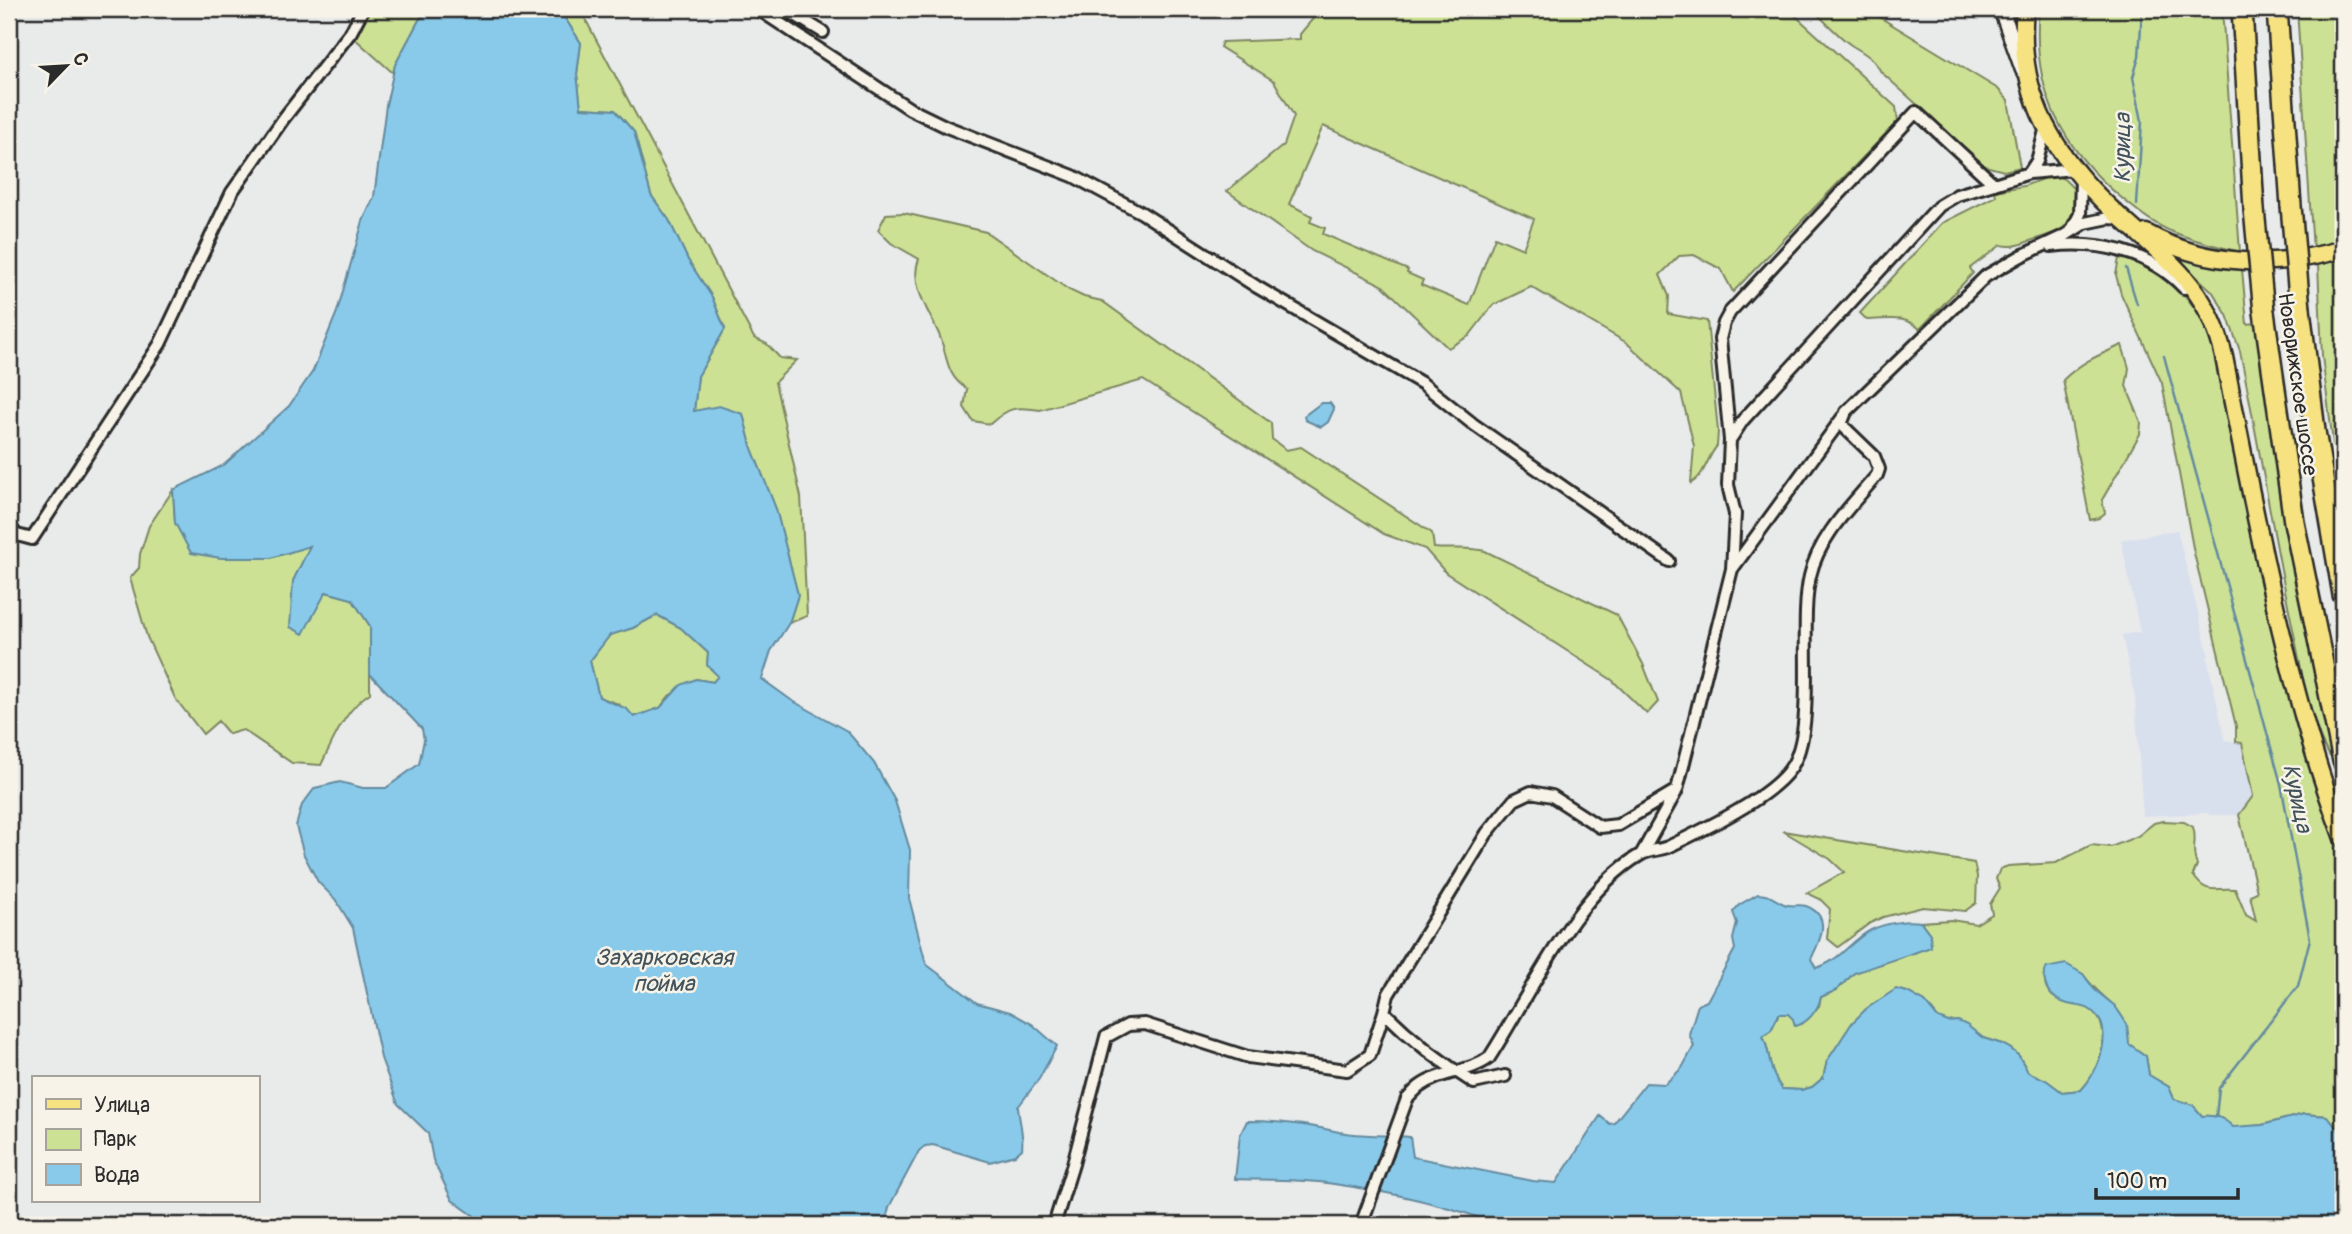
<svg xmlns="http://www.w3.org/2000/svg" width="2352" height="1234" font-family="Pangolin,sans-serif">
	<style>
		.built { fill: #d8dfed }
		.green { fill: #cde195; stroke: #7c8660; stroke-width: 2; fill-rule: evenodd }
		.water { fill: #89caea; stroke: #638a9e; stroke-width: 2; fill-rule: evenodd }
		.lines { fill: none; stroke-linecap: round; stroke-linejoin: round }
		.stream { stroke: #638a9e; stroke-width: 2.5 }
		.street-casing { stroke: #2b2b2b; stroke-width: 16 }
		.secondary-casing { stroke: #2b2b2b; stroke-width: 19 }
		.primary-casing { stroke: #2b2b2b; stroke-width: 21 }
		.highway-casing { stroke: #2b2b2b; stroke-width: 24 }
		.street { stroke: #f7f3e8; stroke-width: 10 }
		.secondary { stroke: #f7f3e8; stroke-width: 14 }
		.primary { stroke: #f6e281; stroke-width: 16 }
		.highway { stroke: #f6e281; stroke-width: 19 }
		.highway-bridge-casing { stroke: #2b2b2b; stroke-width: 24; stroke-linecap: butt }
		.highway-bridge { stroke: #f6e281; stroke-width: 19 }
		.labels { text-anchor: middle; stroke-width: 5; stroke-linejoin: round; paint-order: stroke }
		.street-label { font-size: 21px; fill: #2b2b2b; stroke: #f7f3e8 }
		.water-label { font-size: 23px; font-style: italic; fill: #42535b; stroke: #f7f3e8 }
	</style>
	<rect width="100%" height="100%" fill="#e9eaea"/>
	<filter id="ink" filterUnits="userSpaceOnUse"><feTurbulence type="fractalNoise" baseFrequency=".0143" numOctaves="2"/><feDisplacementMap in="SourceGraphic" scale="14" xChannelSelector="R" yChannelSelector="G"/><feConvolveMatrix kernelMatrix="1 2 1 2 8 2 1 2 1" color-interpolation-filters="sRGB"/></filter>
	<g filter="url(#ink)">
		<!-- built -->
		<path class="built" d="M2177 530 2209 656 2207 657 2225 740 2242 743 2244 751 2253 796 2239 815H2209L2208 813 2143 816 2135 697 2122 635 2140 632 2121 540Z"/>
		<!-- green -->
		<path class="green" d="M367 9H429L419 20 395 65 393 73 352 36Z
			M559 9H580L754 338 767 344 780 358 797 360 775 382 801 497 807 616 789 623 798 595 776 509 751 446 743 414 694 412 698 376 725 329 712 297 688 260 669 220 651 195 634 132 615 110 581 108 577 74 581 43Z
			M1321 9H1788L1896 107 1898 121 1733 292 1721 269 1694 255 1679 256 1660 275 1669 296 1668 314 1707 321 1718 431 1717 446C1707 457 1705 476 1691 483L1694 446 1681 393 1627 343 1531 287 1493 305 1469 336 1448 348 1382 285 1312 251 1227 191 1284 145 1294 116 1274 81 1220 47 1222 42 1300 39V34ZM1323 126 1534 219 1523 249 1495 237 1469 305 1421 285 1423 280 1407 273 1408 270 1323 234 1325 228 1310 222 1312 216 1289 204Z
			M1812 9H1866L1998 89 2008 100 2020 167 2004 171 1985 166 1881 72C1873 57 1864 53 1851 45 1837 35 1824 20 1812 9Z
			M2039 9H2222L2240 252C2217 246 2194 241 2173 232 2155 225 2139 212 2124 200 2062 149 2031 90 2039 9Z
			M2297 9H2343V240L2313 250Z
			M2056 175 2065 180 2076 191C2074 229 2065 229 2033 240 2020 244 2015 248 2001 245L1970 268 1973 273 1920 329C1903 314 1888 320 1867 320L1860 313 1942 223 1996 196 1995 191 2024 186 2050 176Z
			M904 213 986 232 1069 290 1084 297 1102 301 1271 423 1272 439 1286 450 1301 447 1432 533 1434 548C1452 550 1467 546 1485 551L1617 615 1643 664 1658 702 1647 714 1612 680 1446 573 1425 549 1384 534 1143 380 1040 410C1015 406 1009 407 990 424L973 421 964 407 967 389C944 375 948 353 938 332 928 310 909 283 919 259L891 243 878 230 886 214Z
			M2170 252 2242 269 2247 324 2256 323 2295 583 2336 765C2310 733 2303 675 2294 634 2274 540 2259 445 2240 351L2227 315 2212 291Z
			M2119 258C2165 265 2195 301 2213 340L2315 778 2343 854V1136L2326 1116 2304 1114 2262 1125 2233 1128C2223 1117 2216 1115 2202 1116L2193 1105 2174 1099 2169 1087 2149 1075 2146 1056 2129 1044C2126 1003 2104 1004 2083 974L2044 976C2047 1007 2067 997 2088 1008 2106 1017 2105 1041 2100 1057 2095 1070 2091 1080 2081 1090L2062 1092 2046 1080 2028 1072 2019 1056 2011 1049 2002 1044 1983 1038 1967 1026 1958 1021 1948 1022 1938 1018 1925 1002 1907 992 1897 990 1866 1009 1827 1061 1823 1078 1812 1087 1802 1090 1782 1089C1767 1069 1772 1057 1763 1036L1771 1030 1779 1014H1788L1802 1024 1819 1006 1821 997 1837 990 1854 973 1917 952 1930 934 1921 922 1951 920 1976 924 1992 914 1990 904 2000 888 1996 879 2000 869 2008 866 2056 863 2091 845 2111 847 2138 836 2154 823 2163 821 2184 822 2193 827C2198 841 2190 849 2197 865L2193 875C2207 896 2214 887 2235 889L2246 915 2256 921 2250 895 2257 892 2239 815 2253 796 2242 743 2236 742V726L2194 553 2162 383 2121 294 2116 275Z
			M2343 258V523L2322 356 2318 265Z
			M2122 345 2129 368 2126 386 2141 422 2140 434 2102 500 2105 513 2099 518 2090 520 2063 380C2083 361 2097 356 2122 345Z
			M173 490 175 523 271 558 311 545 293 581 317 605 326 592 352 599 370 626V693C345 709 334 739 321 765L292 763 243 730 229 734 218 721 203 734 175 698 147 637 130 578 139 568 140 554 149 526Z
			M657 615 681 628 708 653 707 665 719 676 713 682 696 679 669 696 660 708 634 717 618 704 599 697 590 661 610 635 633 628Z
			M1783 831 1974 863 1977 876 1976 903 1965 911 1923 907 1883 917 1870 923 1838 947 1827 938 1830 909 1820 899 1807 893 1844 872 1830 859Z"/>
		<!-- water -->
		<path class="water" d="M429 9H559L581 43 577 74 581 108 615 110 634 132 651 195 669 220 688 260 712 297 725 329 698 376 694 411 719 406 743 414 751 446 776 509 798 595 789 623 771 651 762 679 791 700 847 731 874 763 895 801 910 850 909 898 926 964 977 1003 1010 1012 1032 1024 1057 1046 1039 1079 1018 1107C1019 1121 1024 1134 1022 1149L1015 1155 990 1162 933 1145 925 1146 919 1151 889 1207 885 1225H487L452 1200 433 1160 428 1133 398 1104 381 1058 353 928 336 900 318 882 304 855 296 826 302 805 315 788 340 782 363 788H386L419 764 424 740 422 729 370 674V626L352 599 326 592 303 634 290 627 293 581 310 546 271 558H221L191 553 175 523 173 490 224 465 289 406 313 371 337 312 363 221 374 197 386 105 395 65 419 20ZM657 615 681 628 708 653 707 665 718 676 713 682 696 679 681 685 660 708 634 717 627 709 599 697 590 661 610 635 633 628Z
			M1321 403H1330L1334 409 1328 422 1321 427 1305 420 1304 416Z
			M1758 894C1773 895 1772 899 1784 904 1791 907 1800 904 1806 906 1833 916 1820 941 1811 959L1816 968C1839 962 1850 941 1871 930 1885 923 1906 920 1921 922L1930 934 1931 947 1854 973 1837 990 1821 997C1818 1009 1809 1023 1795 1026L1793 1019 1788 1014H1779L1771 1030 1763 1036C1772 1057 1767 1069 1782 1089L1802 1090 1812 1087 1823 1078 1827 1061 1852 1023 1866 1009 1896 989 1907 992 1925 1002 1938 1018 1948 1022 1958 1021 1967 1025 1983 1038 2002 1044 2011 1049 2019 1056 2028 1072 2046 1080 2062 1092 2081 1090C2099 1072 2117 1026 2089 1009 2082 1005 2075 1006 2068 1004 2050 999 2041 986 2046 968L2066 964 2083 974 2094 989 2115 1006 2127 1024 2129 1044 2146 1056 2149 1075 2169 1087 2174 1099 2193 1105 2202 1116C2216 1115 2223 1117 2233 1127L2262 1125 2304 1114 2327 1116 2343 1136V1225H1499C1444 1203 1385 1191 1327 1183 1297 1179 1265 1180 1235 1179L1240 1135 1247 1121C1278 1121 1309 1125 1339 1132 1361 1136 1387 1135 1410 1137L1413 1157 1533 1181 1556 1183 1600 1116 1610 1124 1614 1123 1646 1083 1665 1084 1682 1068 1694 1046 1689 1034 1698 1005 1707 1001 1735 949 1733 939 1737 923 1733 912 1739 905Z"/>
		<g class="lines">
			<!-- stream -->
			<path class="stream" d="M2137 205 2142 121 2133 77 2139 57 2142 9
				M2126 268 2137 304
				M2164 356 2281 784 2310 939 2298 986 2219 1088 2216 1117"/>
			<defs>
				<path id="street" d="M758 9 910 109 947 127 1073 176 1142 213 1257 287 1423 384 1473 424 1669 561
					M785 9 823 32
					M2029 173 2037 161 2046 127
					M2071 231 2080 214 2081 178
					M2051 246C2099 240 2150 252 2184 288
					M1730 440 1743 420 1939 206 1957 195 1994 184
					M9 527 17 535 32 539 160 344 232 192 284 118 351 32 363 9
					M1733 568 1843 417
					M1642 853 1676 792
					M1505 1076 1474 1083C1442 1063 1411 1039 1384 1012L1388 995 1487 833 1514 800 1531 792 1552 796 1600 827 1618 825 1677 790 1732 569 1735 514 1728 485 1730 440 1720 339 1724 323 1730 312 1916 112 1994 184 2029 173 2074 169
					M1054 1225 1073 1164 1106 1037 1128 1025 1145 1024 1248 1057 1347 1070 1370 1055 1384 1012
					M1361 1225 1407 1099C1411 1095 1415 1090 1419 1087 1440 1071 1469 1073 1489 1058 1530 995 1575 893 1640 855 1649 849 1661 851 1670 846 1703 830 1770 798 1790 769 1818 731 1798 626 1810 576 1819 536 1852 505 1877 475L1879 469 1874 456 1844 427 1842 422 1846 412 1986 276 2021 256 2066 235 2085 223 2109 218 2123 219"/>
				<path id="secondary" d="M2001 9 2023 70"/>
				<path id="primary" d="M2025 9C2017 87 2047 145 2102 200 2154 252 2207 278 2224 357 2256 519 2285 683 2343 838
					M2146 233C2207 267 2278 268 2343 249"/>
				<path id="highway" d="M2242 9 2254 209
					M2277 9 2291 206
					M2300 309 2315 431 2343 595
					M2264 312 2294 522 2343 761"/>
			</defs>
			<!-- street casing -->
			<use href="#street" class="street-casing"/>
			<!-- secondary casing -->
			<use href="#secondary" class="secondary-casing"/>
			<!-- primary casing -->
			<use href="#primary" class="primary-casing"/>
			<!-- highway casing -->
			<use href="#highway" class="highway-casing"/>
			<!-- street -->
			<use href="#street" class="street"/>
			<!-- secondary -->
			<use href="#secondary" class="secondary"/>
			<!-- primary -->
			<use href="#primary" class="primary"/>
			<!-- highway -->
			<use href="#highway" class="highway"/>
			<defs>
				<path id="highway-bridge" d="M2291 206 2300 309
					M2254 209 2264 312"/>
			</defs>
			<!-- highway-bridge casing -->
			<use href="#highway-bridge" class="highway-bridge-casing"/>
			<!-- highway-bridge -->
			<use href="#highway-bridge" class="highway-bridge"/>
		</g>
	</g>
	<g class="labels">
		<!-- street labels -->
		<g class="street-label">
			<text transform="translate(2298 384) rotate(82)" y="7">Новорижское шоссе</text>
		</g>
		<!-- water labels -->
		<g class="water-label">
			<text transform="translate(2122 148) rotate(-90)" y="8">Курица</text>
			<text transform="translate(2298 798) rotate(78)" y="8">Курица</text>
			<text x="664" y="965">Захарковская<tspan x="664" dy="26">пойма</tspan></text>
		</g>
	</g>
	<!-- margin -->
	<rect width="2352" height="1234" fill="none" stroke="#f7f3e8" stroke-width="35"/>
	<rect x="18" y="18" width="2317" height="1199" fill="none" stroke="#2b2b2b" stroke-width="2.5" filter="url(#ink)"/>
	<!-- legend -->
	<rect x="32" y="1076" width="228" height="126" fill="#f7f3e8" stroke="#a5a39c" stroke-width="2"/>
	<rect x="46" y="1099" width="35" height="10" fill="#f6e281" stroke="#a5a39c" stroke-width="2"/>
	<text x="94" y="1112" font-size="21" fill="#2b2b2b">Улица</text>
	<rect x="46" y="1129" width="35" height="21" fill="#cde195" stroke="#a5a39c" stroke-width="2"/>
	<text x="94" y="1146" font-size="21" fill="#2b2b2b">Парк</text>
	<rect x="46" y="1164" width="35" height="21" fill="#89caea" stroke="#a5a39c" stroke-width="2"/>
	<text x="94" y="1182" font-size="21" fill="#2b2b2b">Вода</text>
	<!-- north arrow -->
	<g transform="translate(66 66) rotate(65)" stroke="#f7f3e8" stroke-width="5" paint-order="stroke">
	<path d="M0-5L12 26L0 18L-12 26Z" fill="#2b2b2b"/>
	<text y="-10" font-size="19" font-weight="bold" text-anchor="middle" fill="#2b2b2b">С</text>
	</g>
	<!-- scale -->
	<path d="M2096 1188v10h142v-10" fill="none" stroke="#2b2b2b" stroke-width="3.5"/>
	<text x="2107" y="1188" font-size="21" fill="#2b2b2b" stroke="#f7f3e8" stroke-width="5" paint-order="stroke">100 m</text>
</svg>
